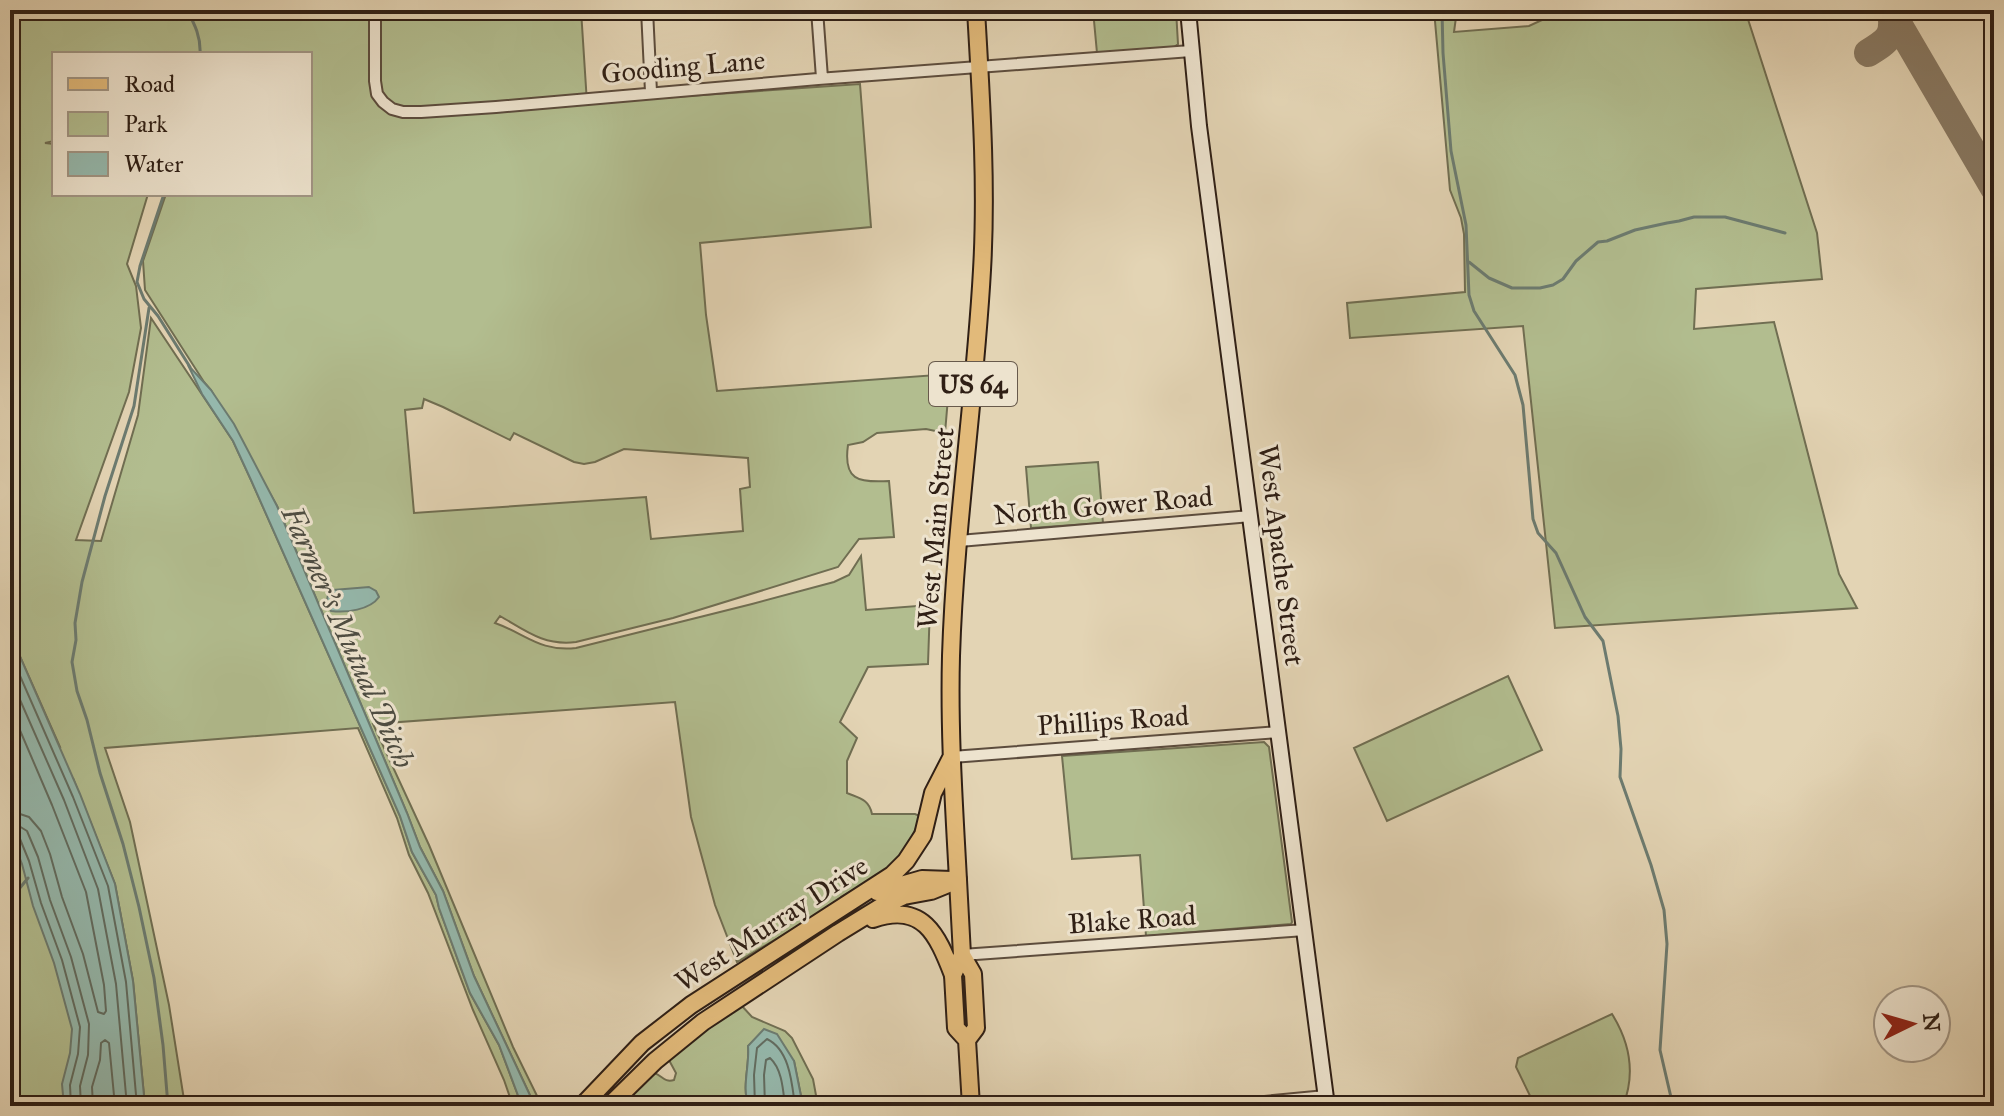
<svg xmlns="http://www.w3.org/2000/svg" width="2004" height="1116" font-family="'IM FELL Great Primer',serif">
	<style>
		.green { fill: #b2bd8f; stroke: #706e52; stroke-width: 2; fill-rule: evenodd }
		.water { fill: #95b8ac; stroke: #6c7b70; stroke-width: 2 }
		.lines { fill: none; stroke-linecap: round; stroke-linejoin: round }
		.shore { stroke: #626c60; stroke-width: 2 }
		.stream { stroke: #6c7b70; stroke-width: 3 }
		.taxiway { stroke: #897a64; stroke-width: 28 }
		.minor-casing { stroke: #5c4c3d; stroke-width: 14 }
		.secondary-casing { stroke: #2f1f15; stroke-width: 18 }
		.primary-casing { stroke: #2f1f15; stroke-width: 20 }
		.trunk-casing { stroke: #2f1f15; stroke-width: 20 }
		.minor { stroke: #ede3ce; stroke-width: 10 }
		.secondary { stroke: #ede3ce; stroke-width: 14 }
		.primary { stroke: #e2ba7a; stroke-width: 16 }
		.trunk { stroke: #e2ba7a; stroke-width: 16 }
		.labels { text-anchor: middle; stroke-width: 6; stroke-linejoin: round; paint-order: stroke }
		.shield { fill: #ede3ce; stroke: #685a4c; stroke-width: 2 }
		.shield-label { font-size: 26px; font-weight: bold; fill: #2f1f15 }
		.street-label { font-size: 28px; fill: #2f1f15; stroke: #ede3ce }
		.water-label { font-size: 30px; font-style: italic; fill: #4e4d42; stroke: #ede3ce }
	</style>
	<rect width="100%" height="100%" fill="#e3d4b4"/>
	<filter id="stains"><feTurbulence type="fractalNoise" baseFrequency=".0025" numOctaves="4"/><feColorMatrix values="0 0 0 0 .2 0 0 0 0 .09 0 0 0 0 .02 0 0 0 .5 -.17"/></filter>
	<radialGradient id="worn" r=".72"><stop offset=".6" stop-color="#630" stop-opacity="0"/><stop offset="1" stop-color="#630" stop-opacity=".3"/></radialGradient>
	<!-- green -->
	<path class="green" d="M10 10H581L587 103 860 84 871 227 700 243 706 315 717 391 950 374 945 433 926 429 877 433 863 442 848 445C843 480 858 483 889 481L894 537 859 539 838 567 673 618 576 642C544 646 526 631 500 616L495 623C526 634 540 652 576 648L752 604 834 582 849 575 861 556 866 610 930 605 928 664 868 667 840 722 857 738 847 761V793C859 798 869 799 872 814H915L920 816C909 853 892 868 860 888H857L841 897 839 902 737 962 715 905 691 817 675 702 373 724 429 845 513 1047 542 1106H535L474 976 443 891 420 847 407 813 277 506 211 390 204 382 145 290 143 261 166 194H310V54H54V141L45 143 54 144V194H148L127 264 136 286 141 328 129 392 76 540 101 541 138 415 151 318 233 441 251 480 400 816 412 852 436 895 439 908 470 993 499 1045 522 1106H513L504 1080 473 1010 428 893 409 855 397 818 358 728 105 748 130 822 169 1005 185 1106H145L133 981 115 884 73 778 105 1106H10V753L60 747 15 645 10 640ZM424 399 443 407 510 440 514 433 574 462 584 464 595 462 624 449 748 458 750 487 740 489 743 531 651 539 646 497 414 513 405 410 422 408Z
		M1093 10H1176L1178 44 1172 49 1097 53Z
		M1434 10H1457L1454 32 1529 26 1542 20 1536 10H1648L1650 13 1693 10H1745L1817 233 1822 279 1696 289 1694 329 1774 322 1839 574 1857 608 1555 628 1523 326 1350 338 1347 303 1465 292 1464 234 1461 218 1450 190Z
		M1098 462 1103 523 1031 528 1026 467Z
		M1508 676 1542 750 1387 821 1354 748Z
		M1264 742 1269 747 1292 922 1291 924 1146 936 1140 855 1072 859 1062 756Z
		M741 1005 752 1017 785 1031 792 1038 813 1079 818 1106H803L794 1061 761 1033 748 1046C750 1065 741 1088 749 1106H620L654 1073C662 1075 664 1083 674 1080L676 1073 670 1062V1059L698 1036Z
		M1612 1014C1630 1043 1636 1073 1623 1106H1535L1516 1067 1518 1058Z"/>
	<!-- water -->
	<path class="water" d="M188 365 211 390 234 424 277 506 407 813 420 847 443 891 474 976 535 1106H522L499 1045 470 993 439 908 436 895 412 852 400 816 251 480 233 441 202 394Z
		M369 587 376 591 379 597C370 610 346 613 331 611 326 603 325 595 333 590Z
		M10 640 15 645 80 794 115 884 133 981 145 1106H64L62 1084 70 1053 72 1029 54 963 33 906 22 864 10 834Z
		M764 1029 777 1034 794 1061 803 1106H749C741 1088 750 1065 748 1046Z"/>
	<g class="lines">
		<!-- shore -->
		<path class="shore" d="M10 653 73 797 108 886 126 982 137 1106
			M10 677 64 800 98 889 116 984 127 1106
			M10 707 52 805 86 892 104 985 106 1011 104 1014 98 1012 83 954 62 897 50 854 41 831 29 817 20 814 10 813
			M10 825 19 826 27 831 38 857 50 900 71 957 89 1024 88 1055 80 1086 81 1106
			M10 835H15L20 839 29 861 41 903 62 960 80 1027 78 1054 70 1085 71 1106
			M93 1106 92 1087 100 1060 101 1043 105 1040 109 1043 115 1106
			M755 1106 754 1075 757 1048 767 1039C790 1050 792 1084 795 1106
			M765 1106 764 1075 766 1060 770 1058C782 1069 783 1089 785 1106"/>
		<!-- stream -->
		<path class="stream" d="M187 10C195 25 201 37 200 54
			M1442 10 1443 53 1451 151 1466 225 1469 295 1474 311 1515 375 1523 405 1533 519 1538 533 1556 553 1585 617 1603 641 1618 716 1621 749 1620 777 1651 865 1664 910 1667 944 1660 1050 1673 1106
			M164 194 140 266 137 282 144 299 158 316 190 367
			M1469 262 1489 278 1512 288H1540L1553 285 1563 279 1576 261 1598 242 1607 241 1635 230 1667 223 1679 221 1694 217H1725L1785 233
			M149 308 134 406 105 496 82 582 75 623 76 640 72 662 77 691 87 720 100 773 123 844 139 907 154 978 163 1045 168 1106
			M10 893 19 889 28 878"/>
		<!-- taxiway -->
		<path class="taxiway" d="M1890 10 1994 188
			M1868 53C1889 40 1895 36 1891 11"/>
		<defs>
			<path id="minor" d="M375 10V81L377 94 383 102 392 109 403 112H421L496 107 818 79 1191 51
				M647 10 651 92
				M817 10 822 78
				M959 541 1251 516
				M952 757 1279 732
				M962 955 1305 930
				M1222 1106 1326 1096"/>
			<path id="secondary" d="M1188 10 1199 126 1327 1106"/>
			<path id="primary" d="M958 880 962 955 953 975 956 1028 967 1040 971 1106
				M962 955 973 974 976 1028 967 1040"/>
			<path id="trunk" d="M958 880C954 805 949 731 951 656 955 527 975 399 982 270 987 184 981 96 976 10
				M877 892 922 879 952 880
				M873 919C923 902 937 934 953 975
				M582 1106 642 1043 691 1005 892 875 906 861 923 835 933 793 951 758
				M609 1106 655 1061 703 1022 838 933 882 906 904 896 931 891 958 880"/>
		</defs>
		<!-- minor casing -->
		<use href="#minor" class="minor-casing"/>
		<!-- secondary casing -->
		<use href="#secondary" class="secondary-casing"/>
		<!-- primary casing -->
		<use href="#primary" class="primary-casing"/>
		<!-- trunk casing -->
		<use href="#trunk" class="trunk-casing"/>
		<!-- minor -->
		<use href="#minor" class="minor"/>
		<!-- secondary -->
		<use href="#secondary" class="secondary"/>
		<!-- primary -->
		<use href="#primary" class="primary"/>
		<!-- trunk -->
		<use href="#trunk" class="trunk"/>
	</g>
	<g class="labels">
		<!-- shield labels -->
		<rect class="shield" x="929" y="362" width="88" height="44" rx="6"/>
		<g class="shield-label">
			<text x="973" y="393">US 64</text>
		</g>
		<!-- street labels -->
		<g class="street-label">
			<text transform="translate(683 66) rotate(-5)" y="10">Gooding Lane</text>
			<text transform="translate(1103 505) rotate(-5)" y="10">North Gower Road</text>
			<text transform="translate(935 528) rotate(-85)" y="10">West Main Street</text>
			<text transform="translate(1282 555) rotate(83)" y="10">West Apache Street</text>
			<text transform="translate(1113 720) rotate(-4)" y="10">Phillips Road</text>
			<text transform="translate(1132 919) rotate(-4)" y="10">Blake Road</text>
			<text transform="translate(771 923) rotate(-33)" y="10">West Murray Drive</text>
		</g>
		<!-- water labels -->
		<g class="water-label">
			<text transform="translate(348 637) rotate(66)" y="10">Farmer's Mutual Ditch</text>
		</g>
	</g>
	<!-- margin -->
	<rect width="2004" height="1116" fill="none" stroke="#e3d4b4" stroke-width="40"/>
	<rect x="12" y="12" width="1980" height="1092" fill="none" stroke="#2f1f15" stroke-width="4"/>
	<rect x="20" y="20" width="1964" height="1076" fill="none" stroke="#2f1f15" stroke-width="2"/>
	<!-- legend -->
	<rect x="52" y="52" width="260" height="144" fill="#ede3ce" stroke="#a19584" stroke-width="2"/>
	<rect x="68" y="78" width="40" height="12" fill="#e2ba7a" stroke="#a19584" stroke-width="2"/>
	<text x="124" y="92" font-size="24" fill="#2f1f15">Road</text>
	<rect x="68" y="112" width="40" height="24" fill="#b2bd8f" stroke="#a19584" stroke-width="2"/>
	<text x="124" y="132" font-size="24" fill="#2f1f15">Park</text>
	<rect x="68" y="152" width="40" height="24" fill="#95b8ac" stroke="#a19584" stroke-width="2"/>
	<text x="124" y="172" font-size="24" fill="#2f1f15">Water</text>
	<!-- north arrow -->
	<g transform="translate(1912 1024) rotate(85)"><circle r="38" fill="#ede3ce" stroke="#a19584" stroke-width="2"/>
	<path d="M0-6L14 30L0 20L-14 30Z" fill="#8f2418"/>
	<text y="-12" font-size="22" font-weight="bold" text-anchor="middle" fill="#2f1f15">N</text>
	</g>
	<rect width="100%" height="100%" filter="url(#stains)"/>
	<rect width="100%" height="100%" fill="url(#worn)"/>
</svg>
